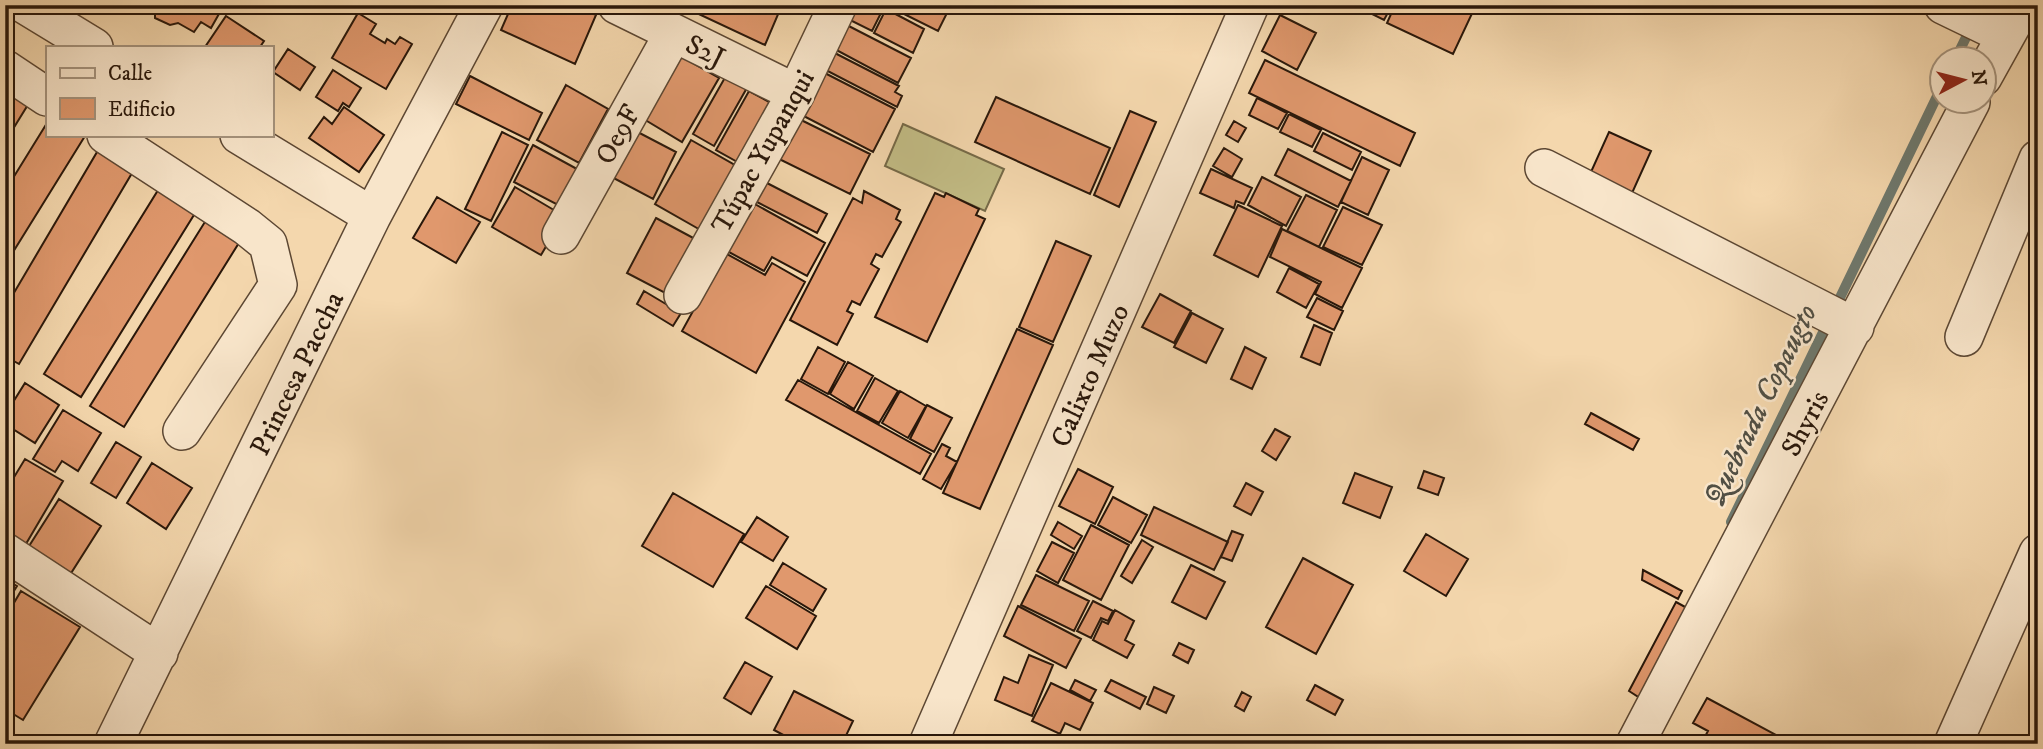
<svg xmlns="http://www.w3.org/2000/svg" width="2043" height="749" font-family="'IM FELL DW Pica',serif">
	<style>
		.green { fill: #c2bc85; stroke: #766a48; stroke-width: 2 }
		.lines { fill: none; stroke-linecap: round; stroke-linejoin: round }
		.stream { stroke: #6e786d; stroke-width: 10 }
		.building { fill: #e0986d; stroke: #29170a; stroke-width: 2 }
		.minor-casing { stroke: #5c4733; stroke-width: 40 }
		.minor { stroke: #f8e5ca; stroke-width: 37 }
		.labels { text-anchor: middle; stroke-width: 5; stroke-linejoin: round; paint-order: stroke }
		.street-label { font-size: 28px; fill: #29170a; stroke: #f8e5ca }
		.water-label { font-size: 30px; font-style: italic; fill: #514f44; stroke: #f8e5ca }
	</style>
	<rect width="100%" height="100%" fill="#f4d7ad"/>
	<filter id="stains"><feTurbulence type="fractalNoise" baseFrequency=".00286" numOctaves="4"/><feColorMatrix values="0 0 0 0 .2 0 0 0 0 .09 0 0 0 0 .02 0 0 0 .5 -.17"/></filter>
	<radialGradient id="worn" r=".72"><stop offset=".6" stop-color="#630" stop-opacity="0"/><stop offset="1" stop-color="#630" stop-opacity=".3"/></radialGradient>
	<!-- green -->
	<path class="green" d="M903 124 1004 169 985 211 885 166Z"/>
	<g class="lines">
		<!-- stream -->
		<path class="stream" d="M1955 60 1972 25
			M1835 308 1941 88
			M1731 522 1828 322"/>
	</g>
	<!-- building -->
	<path class="building" d="M155 5H224L211 28 201 22 194 32 178 23 170 25 155 18Z
		M512 5H575L596 15 575 64 501 30Z
		M690 5H782L765 45 688 9Z
		M847 5H881L884 7 872 31 842 16Z
		M886 5H951L938 31Z
		M1366 5H1392L1384 20 1364 10Z
		M1395 5H1476L1453 54 1387 23Z
		M886 9 924 29 913 53 874 33Z
		M358 13 376 24 370 34 385 43 387 39 395 44 400 37 412 44 386 89 332 58Z
		M1280 15 1316 33 1297 70 1262 51Z
		M226 16 264 41 260 47H205Z
		M839 21 911 58 898 83 827 45Z
		M288 49 315 67 300 90 273 72Z
		M827 49 899 86 895 92 902 96 897 107 818 66Z
		M673 52 719 78 682 142 637 115Z
		M1265 60 1415 133 1400 166 1249 93Z
		M815 68 895 109 873 152 794 111Z
		M333 70 361 88 349 107 343 103 338 111 316 97Z
		M727 74 748 86 714 146 693 134Z
		M470 76 542 113 529 140 456 104Z
		M566 85 608 109 579 163 537 140Z
		M5 88 29 103 5 142Z
		M749 91 773 104 741 164 716 150Z
		M996 97 1110 148 1090 194 975 142Z
		M1257 98 1287 113 1278 129 1249 115Z
		M344 107 384 135 359 172 309 138 324 117 332 124Z
		M1130 111 1156 122 1119 207 1094 195Z
		M1289 114 1321 130 1312 147 1280 132Z
		M791 115 870 154 850 194 771 155Z
		M1234 121 1246 128 1238 142 1226 135Z
		M47 123V135L85 136 5 265V191Z
		M630 128 676 152 653 199 606 174Z
		M502 132 528 145 491 221 465 209Z
		M1609 132 1651 151 1628 202 1586 183Z
		M1323 133 1361 152 1352 170 1314 151Z
		M691 140 740 168 704 232 655 204Z
		M533 145 577 169 558 205 514 182Z
		M100 147 135 168 19 364 5 356V308Z
		M1224 148 1242 159 1232 177 1213 166Z
		M1288 149 1351 181 1338 207 1275 175Z
		M1362 157 1389 170 1368 215 1341 202Z
		M1211 169 1252 188 1244 204 1236 201 1234 208 1200 193Z
		M1262 177 1301 197 1286 226 1248 205Z
		M765 182 827 214 817 233 755 201Z
		M160 187 197 210 81 397 44 374Z
		M515 187 564 216 541 255 492 227Z
		M864 191 900 210 896 219 901 222 882 257 876 254 871 264 879 269 860 305 852 301 847 311 853 314 837 345 790 320 853 198 862 203Z
		M935 193 944 197 946 193 979 209 976 215 985 219 927 342 875 317Z
		M1306 195 1337 210 1319 247 1287 231Z
		M437 197 480 222 456 263 413 238Z
		M753 203 825 243 807 276 772 257 764 271 727 251Z
		M1238 205 1282 226 1258 277 1214 255Z
		M1343 207 1382 225 1362 265 1323 247Z
		M208 217 242 238 124 427 90 406Z
		M656 218 697 240 669 295 627 273Z
		M1282 229 1362 268 1342 308 1315 294 1321 282 1270 257Z
		M1056 241 1091 256 1053 342 1019 327Z
		M725 253 765 275 772 263 805 282 756 373 682 331Z
		M1289 268 1319 284 1306 308 1277 292Z
		M644 291 681 313 673 326 637 304Z
		M1160 294 1191 311 1174 343 1142 327Z
		M1317 298 1343 311 1334 330 1307 317Z
		M1192 313 1223 329 1206 363 1174 347Z
		M1314 325 1332 333 1320 365 1301 357Z
		M1017 329 1053 345 980 509 943 493Z
		M818 347 845 362 828 394 801 379Z
		M1245 347 1266 358 1252 389 1231 379Z
		M848 362 873 376 854 409 830 394Z
		M875 378 898 391 879 423 857 411Z
		M798 380 931 454 920 474 786 400Z
		M25 383 59 405 35 443 5 424V415Z
		M900 391 926 406 908 438 882 423Z
		M927 405 952 418 934 452 910 439Z
		M63 410 101 433 78 471 62 461 55 472 33 459Z
		M1591 413 1639 439 1633 450 1585 424Z
		M1275 429 1290 437 1276 460 1262 451Z
		M116 442 141 457 116 498 91 483Z
		M942 444 950 448 946 456 957 462 941 489 923 479Z
		M25 459 63 481 20 554 5 545V492Z
		M152 463 192 488 166 529 127 503Z
		M1078 469 1113 487 1095 524 1059 506Z
		M1424 471 1444 478 1438 495 1418 488Z
		M1355 473 1392 487 1380 518 1343 503Z
		M1246 483 1263 492 1251 515 1234 506Z
		M673 493 744 534 713 587 642 546Z
		M1113 497 1147 515 1131 543 1098 525Z
		M59 499 101 526 66 581 24 554Z
		M1154 507 1228 542 1214 570 1141 535Z
		M757 517 788 537 773 561 741 542Z
		M1058 522 1082 536 1074 549 1051 535Z
		M1091 525 1129 545 1101 600 1063 580Z
		M1232 531 1243 535 1232 561 1221 557Z
		M1426 534 1468 559 1446 596 1404 571Z
		M1142 540 1153 547 1132 583 1121 576Z
		M1052 542 1074 553 1058 583 1037 571Z
		M1303 558 1353 585 1316 654 1266 627Z
		M783 563 826 589 813 611 770 585Z
		M1191 565 1225 582 1206 619 1172 602Z
		M1643 570 1682 591 1678 599 1642 580Z
		M1036 575 1089 601 1074 631 1021 605Z
		M5 579 17 586 5 605Z
		M766 586 816 616 797 649 746 618Z
		M21 591 80 627 23 720 5 709V618Z
		M1093 601 1113 611 1108 621 1101 618 1091 638 1077 631Z
		M1676 602 1687 608 1640 698 1629 691Z
		M1018 606 1081 639 1066 668 1004 636Z
		M1115 610 1134 621 1125 640 1134 645 1127 658 1093 640 1102 621 1108 624Z
		M1179 643 1194 650 1188 663 1173 655Z
		M1029 655 1053 665 1032 716 995 700 1004 677 1018 683Z
		M745 662 772 677 751 714 724 698Z
		M1075 680 1096 690 1090 701 1070 690Z
		M1111 680 1146 697 1140 709 1105 691Z
		M1051 683 1093 703 1080 730 1065 723 1060 734 1032 721Z
		M1315 685 1343 700 1335 715 1307 700Z
		M1154 687 1174 696 1166 713 1147 704Z
		M794 691 853 721 842 744H800L774 730Z
		M1242 692 1251 697 1244 711 1235 706Z
		M1707 698 1793 744H1701L1708 731 1693 723Z"/>
	<g class="lines">
		<defs>
			<path id="minor" d="M25 5 94 47
				M617 5 796 93
				M1943 5 2005 35
				M5 69 47 97
				M1983 77 2023 5
				M106 135 247 227 268 244 278 285 182 431
				M239 135 372 216
				M1544 168 1855 327
				M561 235 673 34
				M683 295 796 93 838 5
				M1964 337 2038 159
				M5 552 159 653
				M113 744 372 216 484 5
				M928 744 1250 5
				M1635 744 1971 102
				M1953 744 2038 553"/>
		</defs>
		<!-- minor casing -->
		<use href="#minor" class="minor-casing"/>
		<!-- minor -->
		<use href="#minor" class="minor"/>
	</g>
	<g class="labels">
		<!-- street labels -->
		<g class="street-label">
			<text transform="translate(706 50) rotate(26)" y="10">S2J</text>
			<text transform="translate(617 134) rotate(-61)" y="10">Oe9F</text>
			<text transform="translate(762 151) rotate(-61)" y="10">Túpac Yupanqui</text>
			<text transform="translate(296 373) rotate(-64)" y="10">Princesa Paccha</text>
			<text transform="translate(1089 375) rotate(-66)" y="10">Calixto Muzo</text>
			<text transform="translate(1804 423) rotate(-62)" y="10">Shyris</text>
		</g>
		<!-- water labels -->
		<g class="water-label">
			<text transform="translate(1760 405) rotate(-64)" y="10">Quebrada Copaugto</text>
		</g>
	</g>
	<!-- margin -->
	<rect width="2043" height="749" fill="none" stroke="#f4d7ad" stroke-width="28"/>
	<rect x="7" y="7" width="2029" height="735" fill="none" stroke="#29170a" stroke-width="3.5"/>
	<rect x="14" y="14" width="2015" height="721" fill="none" stroke="#29170a" stroke-width="2"/>
	<!-- legend -->
	<rect x="46" y="46" width="228" height="91" fill="#f8e5ca" stroke="#a5937d" stroke-width="2"/>
	<rect x="60" y="68" width="35" height="10" fill="#f8e5ca" stroke="#a5937d" stroke-width="2"/>
	<text x="108" y="80" font-size="21" fill="#29170a">Calle</text>
	<rect x="60" y="98" width="35" height="21" fill="#e0986d" stroke="#a5937d" stroke-width="2"/>
	<text x="108" y="116" font-size="21" fill="#29170a">Edificio</text>
	<!-- north arrow -->
	<g transform="translate(1963 80) rotate(83)"><circle r="33" fill="#f8e5ca" stroke="#a5937d" stroke-width="2"/>
	<path d="M0-5L12 26L0 18L-12 26Z" fill="#8f2418"/>
	<text y="-10" font-size="19" font-weight="bold" text-anchor="middle" fill="#29170a">N</text>
	</g>
	<rect width="100%" height="100%" filter="url(#stains)"/>
	<rect width="100%" height="100%" fill="url(#worn)"/>
</svg>
